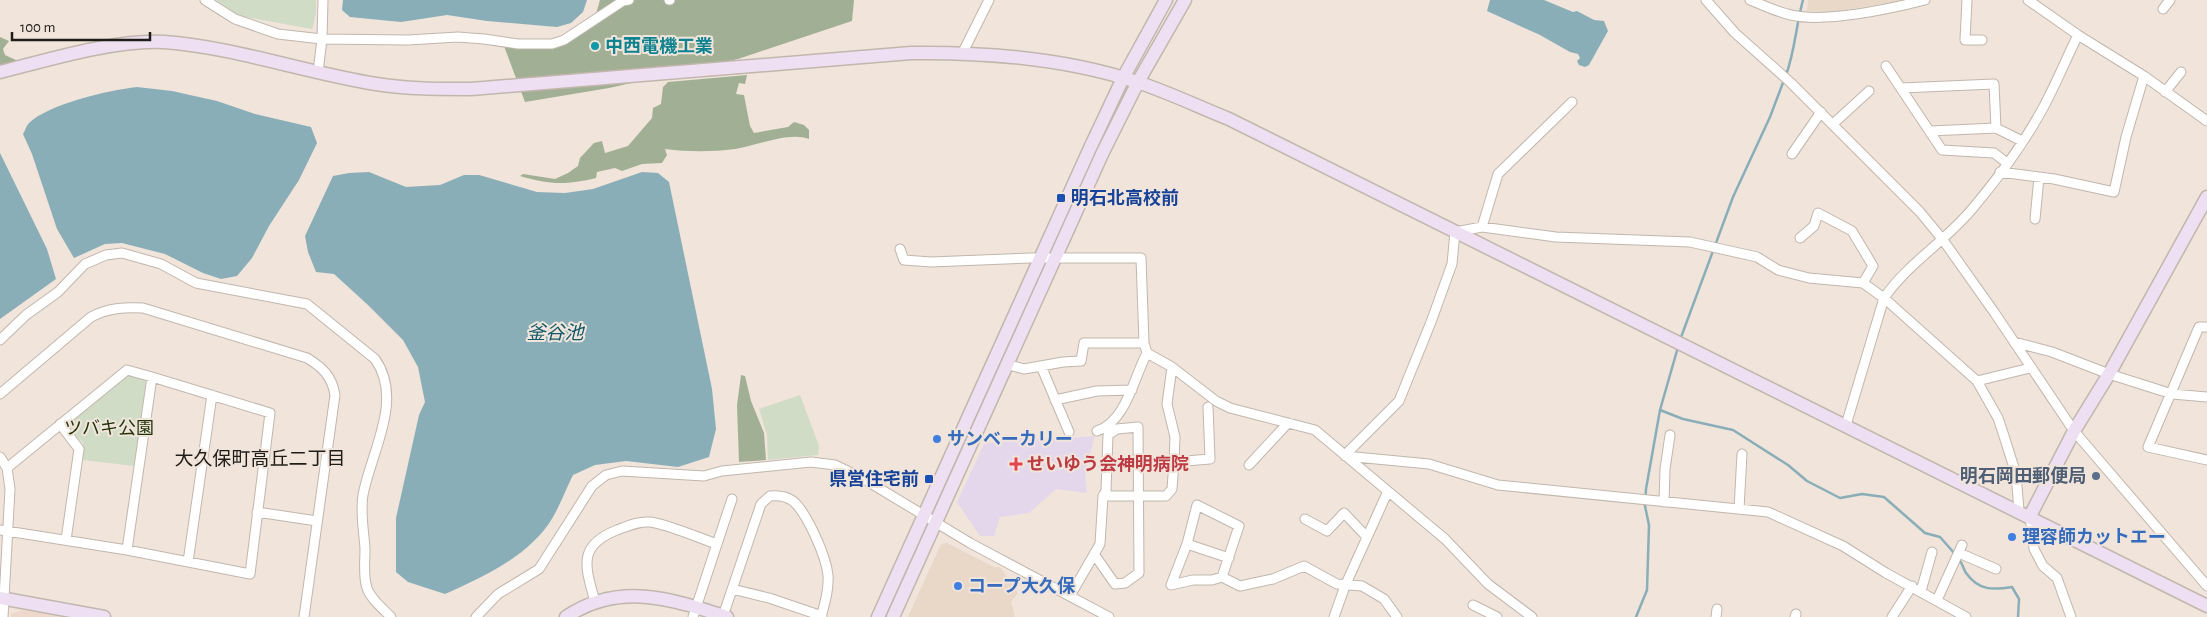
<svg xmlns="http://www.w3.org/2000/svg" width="2207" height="617" font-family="'Alegreya Sans','Noto Sans JP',sans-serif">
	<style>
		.built { fill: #e9d7c8 }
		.education { fill: #eed8cc }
		.medical { fill: #e5d7eb }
		.green { fill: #d0dcc6 }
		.forest { fill: #a1b095 }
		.water { fill: #8aaeb8 }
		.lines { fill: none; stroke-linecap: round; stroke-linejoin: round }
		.stream { stroke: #8aaeb8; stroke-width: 2.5 }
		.street-casing { stroke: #c2b6ad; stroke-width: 11 }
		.secondary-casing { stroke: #c2b6ad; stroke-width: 15 }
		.street { stroke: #fff; stroke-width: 9 }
		.secondary { stroke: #eee0f2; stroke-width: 12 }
		.culture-dot { fill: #0f9aa8; stroke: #f0e4db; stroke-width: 2 }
		.transit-dot { fill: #1a4fb4; stroke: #f0e4db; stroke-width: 2 }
		.shop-dot { fill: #3f7fe0; stroke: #f0e4db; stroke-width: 2 }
		.health-dot { fill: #e0444e; stroke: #f0e4db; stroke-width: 2 }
		.service-dot { fill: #5c6f8a; stroke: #f0e4db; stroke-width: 2 }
		.labels { text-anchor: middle; stroke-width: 4; stroke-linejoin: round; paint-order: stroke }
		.culture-label { font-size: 18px; font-weight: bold; fill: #0d838f; stroke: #f0e4db; text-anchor: start }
		.transit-label { font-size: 18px; font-weight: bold; fill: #164399; stroke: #f0e4db; text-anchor: start }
		.park-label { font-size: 18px; fill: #1f3307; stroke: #f0e4db }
		.shop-label { font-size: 18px; font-weight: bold; fill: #366cbe; stroke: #f0e4db; text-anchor: start }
		.health-label { font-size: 18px; font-weight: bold; fill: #be3a42; stroke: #f0e4db; text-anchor: start }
		.service-label { font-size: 18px; font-weight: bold; fill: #4e5e75; stroke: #f0e4db; text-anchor: end }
		.water-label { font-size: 19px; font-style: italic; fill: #0f5968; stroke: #f0e4db }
		.neighbourhood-label { font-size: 19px; fill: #201c18; stroke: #f0e4db }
	</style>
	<rect width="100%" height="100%" fill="#f0e4db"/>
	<!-- built -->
	<path class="built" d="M1808 0H1906L1832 12 1807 11Z
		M947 543 994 567H1000L1018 593 1011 602 1015 617H908L941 544Z"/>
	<!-- education -->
	<path class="education" d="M22 610 62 617H11V614Z"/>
	<!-- medical -->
	<path class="medical" d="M1095 436 1085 471 1087 493 1056 489 1029 513 1000 517 994 536H980L957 502 984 444 1013 438 1058 439Z"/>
	<!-- green -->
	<path class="green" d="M216 0H316V14L312 29 240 16Z
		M126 375 143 377 146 383 134 466 83 460V443L68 429V423Z
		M800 395 819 446 818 455 768 460 767 435 759 409Z"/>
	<!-- forest -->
	<path class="forest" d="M600 0H854L852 21 738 59 609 88 525 102 504 46 565 40 596 14Z
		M0 37 9 41 3 49 5 55 18 61 0 66Z
		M747 75 745 84 739 83 736 94 744 95 750 126 754 133 788 127 794 122 804 125 809 130V139C789 131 756 146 735 149 711 152 689 152 665 149L667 155 662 163 642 164 622 171 615 168 597 172 596 178C566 185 550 185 520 176L523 174 555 179 568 173 578 166 580 158 594 143 602 141 605 153 628 146 652 118 653 108 661 104 663 87 668 82Z
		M741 375 745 376 751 401 764 433 766 460 739 462 737 405Z"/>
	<!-- water -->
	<path class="water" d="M343 0H587L583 12 571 23 557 27 487 21 447 15 401 22 350 17 342 10Z
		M1490 0H1544L1573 12 1577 11 1594 20 1604 21 1608 31 1589 65 1585 67 1579 65 1577 61 1580 58 1578 54 1570 52 1540 35 1487 11Z
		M137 87 172 91 217 101 255 114 311 127 317 143 299 180 269 226 252 258 237 276 221 279 203 273 165 254 122 243 105 244 74 258 57 229 32 154 23 134C25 131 26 126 29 123 49 104 109 90 137 87Z
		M0 153 47 249 56 279 0 319Z
		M369 172 406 187 440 185 464 175H479L537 192 565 193 593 189 642 172 658 173 669 182 712 389 716 429 709 457 678 467 626 461 595 465 573 475C566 489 561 503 553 517 531 555 484 577 445 594L408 582 396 572V518L419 415 425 402 418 367 403 340 368 305 334 274 316 272 308 252 305 236 333 176 349 173Z"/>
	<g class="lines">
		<!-- stream -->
		<path class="stream" d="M1786 75C1795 51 1796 25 1803 0
			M1680 340 1733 197 1770 117 1784 80
			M1660 410 1683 419 1733 430 1788 465 1807 481 1840 498 1862 494 1884 497 1925 533 1940 537 1955 554
			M1959 559C1962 563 1963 568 1966 573 1979 591 1993 590 2012 587L2019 599 2018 617
			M1636 617 1647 590 1649 525 1645 506 1646 489 1660 410 1678 347"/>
		<defs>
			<path id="street" d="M205 0 235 19 278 34 322 39 408 40 458 37 484 39 518 44H552L564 40 623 1 629 0
				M669 0H670
				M1706 0 1735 33 1790 82 1920 212 1943 240 1994 312 2074 431 2207 586
				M1750 0C1763 5 1777 12 1791 15 1825 23 1890 9 1925 0
				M1967 0 1965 40H1982
				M2028 0 2078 35 2144 76 2207 121
				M2163 9 2170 0
				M963 52 989 0
				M1886 66 1942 150 1994 153 2007 163
				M318 72 322 39 323 0
				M1901 88 1994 84 1996 128 1930 131
				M2165 92 2181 72
				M1833 124 1869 91
				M1996 128 2022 141
				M1792 154 1821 112
				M2000 172 2054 179 2114 192 2126 137 2144 76
				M2035 219 2039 177
				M1482 227 1498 174 1572 102
				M1800 238 1814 226 1818 213 1852 231 1873 266 1863 283
				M900 249 904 260 931 262 1031 258H1141L1144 343 1147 353 1172 367 1216 401 1230 408 1315 430 1445 539 1488 584 1532 617
				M2207 327H2199L2148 447 2207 460
				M0 340 26 315 58 292 85 264 106 255 122 253 161 264 196 283 307 304 375 359C404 400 371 452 363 495 360 512 364 532 365 549 365 561 363 577 367 588 370 598 383 609 391 617
				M2014 342 2052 352 2109 374 2172 394 2207 397
				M1006 364 1024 369 1063 362 1081 361 1084 343H1144
				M1041 366 1069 432
				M1172 367 1167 404 1175 437 1174 462
				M1977 381 2030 368
				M0 394 91 317C108 308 124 307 143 308L307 358C322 367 332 376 335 395L304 617
				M1055 400 1097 391 1132 390
				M60 424 79 449 66 540
				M1846 425 1884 298C1908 263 1946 241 1973 208 1999 177 2024 143 2043 108 2056 84 2066 59 2078 35
				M1097 431C1126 422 1134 377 1147 353
				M1345 455 1399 401 1431 322 1452 264 1455 232 1482 227 1556 237 1690 242 1757 257 1778 270 1809 278 1863 283 1884 298 1977 381 1998 418 2003 433 2016 474 2019 511
				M1345 456 1429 464 1498 485 1768 512 1843 546 1886 573 1966 617
				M0 457 7 468 10 489 3 617
				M1249 465 1288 423
				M7 468 127 370 152 377
				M1664 502 1665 469 1670 435
				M1739 509 1742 454
				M257 512 317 521
				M2030 516 2034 549 2043 566 2057 578 2071 617
				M1305 519 1327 531 1344 513 1367 537
				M0 530 127 550 250 574 270 413 152 377 127 550
				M717 544 732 499
				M1187 544 1229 558
				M1959 553 1996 569
				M1094 554 1115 584 1125 583 1139 573 1138 427 1117 429 1108 435 1106 491 1103 496
				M188 562 212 395
				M1222 577 1239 526 1197 505 1187 544 1171 585 1193 580H1212L1222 577 1240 586 1273 579 1304 566 1337 584 1362 586 1384 599 1397 617
				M732 589 769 598 822 616
				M1921 591 1932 552
				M1070 596 1100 544 1103 496H1166L1172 489 1174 462 1210 459 1208 407
				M1937 600 1962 545
				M595 602C586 568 576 546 617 530 628 526 638 521 650 522 667 524 699 538 717 544L693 617
				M1473 605 1497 617
				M723 616 761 504 770 496C778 495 786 496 793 501 807 513 826 556 828 575 829 589 825 603 821 617
				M476 617 498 594 539 569 592 486 606 475 622 471 704 476 722 471 811 462 835 465 862 478 970 543 1109 617
				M1334 617 1345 586 1388 491
				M1716 617 1717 609
				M1795 617 1796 614
				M1892 617 1912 586"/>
			<path id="secondary" d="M0 72C47 60 117 39 164 42 234 47 306 73 376 84 407 89 439 89 471 89L911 53C987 52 1064 58 1137 82 1168 92 1199 107 1229 119L2207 606
				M2030 516 2074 431 2109 374 2207 197
				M0 598 104 617
				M566 617C619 581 672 599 727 617
				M878 617 1090 148 1123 78 1166 0
				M893 617 1103 152 1138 82 1185 0"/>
		</defs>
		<!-- street casing -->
		<use href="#street" class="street-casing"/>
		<!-- secondary casing -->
		<use href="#secondary" class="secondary-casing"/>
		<!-- street -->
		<use href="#street" class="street"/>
		<!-- secondary -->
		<use href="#secondary" class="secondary"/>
	</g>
	<!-- markers -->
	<circle class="culture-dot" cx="595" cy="46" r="5"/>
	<g class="transit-dot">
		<rect x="1056" y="193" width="10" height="10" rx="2.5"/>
		<rect x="924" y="474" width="10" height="10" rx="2.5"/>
	</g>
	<g class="shop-dot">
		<circle cx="937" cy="439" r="5"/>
		<circle cx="2012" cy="537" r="5"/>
		<circle cx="958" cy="586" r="5"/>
	</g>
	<path class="health-dot" d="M1013.5 456.5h5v5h5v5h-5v5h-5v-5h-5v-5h5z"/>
	<circle class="service-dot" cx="2096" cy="476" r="5"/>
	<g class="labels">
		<!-- culture labels -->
		<g class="culture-label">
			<text x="605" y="52">中西電機工業</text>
		</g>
		<!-- transit labels -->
		<g class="transit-label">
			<text x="1071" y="204">明石北高校前</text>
			<text x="919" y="485" text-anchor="end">県営住宅前</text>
		</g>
		<!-- park labels -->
		<g class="park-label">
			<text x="109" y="434">ツバキ公園</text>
		</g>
		<!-- shop labels -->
		<g class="shop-label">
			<text x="947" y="445">サンベーカリー</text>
			<text x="2022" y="543">理容師カットエー</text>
			<text x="968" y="592">コープ大久保</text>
		</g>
		<!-- health labels -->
		<g class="health-label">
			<text x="1027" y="470">せいゆう会神明病院</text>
		</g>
		<!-- service labels -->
		<g class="service-label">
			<text x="2086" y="482">明石岡田郵便局</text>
		</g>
		<!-- water labels -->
		<g class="water-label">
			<text x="555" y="339">釜谷池</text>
		</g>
		<!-- neighbourhood labels -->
		<g class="neighbourhood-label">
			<text x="260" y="465">大久保町高丘二丁目</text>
		</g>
	</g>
	<!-- scale -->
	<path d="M12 32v8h138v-8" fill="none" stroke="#201c18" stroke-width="2.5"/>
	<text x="20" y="32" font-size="15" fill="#201c18" stroke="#f0e4db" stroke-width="4" paint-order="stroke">100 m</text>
</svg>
